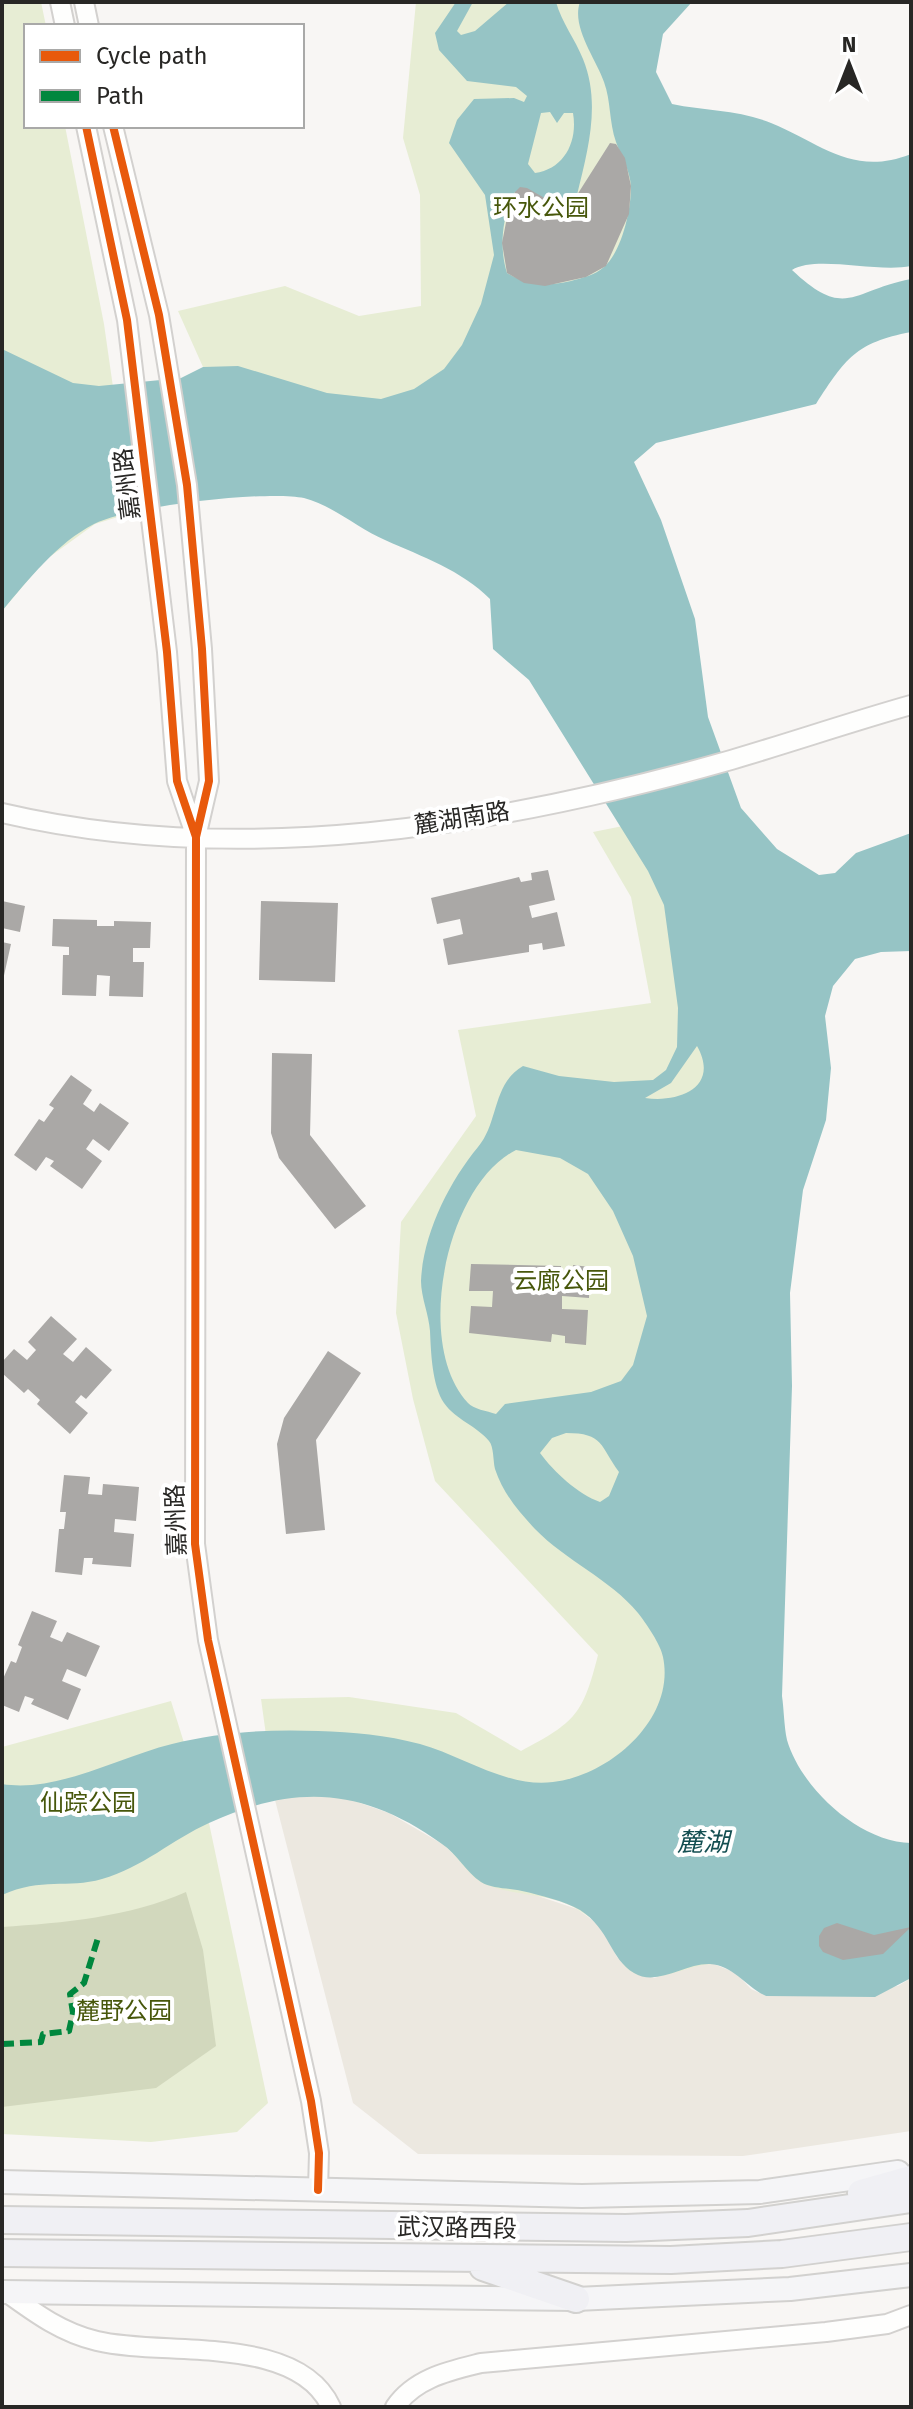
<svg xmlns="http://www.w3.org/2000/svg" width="913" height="2409" font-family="'Fira Sans','Noto Sans SC',sans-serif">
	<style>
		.built { fill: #ece8e0 }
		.green { fill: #e7edd4 }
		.forest { fill: #d2d8bd }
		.water { fill: #96c4c5; fill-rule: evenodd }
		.building { fill: #aaa8a6 }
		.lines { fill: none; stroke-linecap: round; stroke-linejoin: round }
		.minor-casing { stroke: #d3d1cf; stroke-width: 22 }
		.major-casing { stroke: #d2d1cf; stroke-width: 26 }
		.highway-casing { stroke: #d2d1cf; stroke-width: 30 }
		.minor { stroke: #fefefd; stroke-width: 18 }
		.major { stroke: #f5f5f7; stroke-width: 22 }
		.highway { stroke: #f0f0f4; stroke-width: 26 }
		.quiet { stroke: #00873e; stroke-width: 6; stroke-dasharray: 12 6; stroke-linecap: butt }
		.cycleway-casing { stroke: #fff; stroke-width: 13 }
		.cycleway { stroke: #e8590c; stroke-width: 8 }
		.labels { text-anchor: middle; stroke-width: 8; stroke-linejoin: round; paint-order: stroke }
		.park-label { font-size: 24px; fill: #47570b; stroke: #fff }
		.street-label { font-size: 24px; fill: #282725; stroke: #fff }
		.water-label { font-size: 26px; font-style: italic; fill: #134e51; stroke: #fff }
	</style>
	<rect width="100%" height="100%" fill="#f8f6f4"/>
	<!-- built -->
	<path class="built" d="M294 1796H340L389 1813 444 1845 483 1883 523 1891 577 1909 602 1927 617 1957 654 1978 699 1964H714L736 1973 751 1989 766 1996 898 1986 911 1978V2131L743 2156 418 2154 353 2103 275 1800Z"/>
	<!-- green -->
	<path class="green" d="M2 2H41L46 26H26V126H65L104 324 131 513 95 524 44 561 2 611Z
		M416 2H640L668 230 353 436 203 367 178 311 285 286 359 316 421 306 420 195 403 138Z
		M703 810 714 1964C689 1964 662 1983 638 1975 617 1967 614 1943 602 1927 598 1922 589 1917 583 1913 555 1892 515 1897 484 1884 470 1877 458 1857 445 1846 398 1807 335 1788 275 1800L261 1699 349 1697 456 1713 521 1751C576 1722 583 1714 598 1655L435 1481 413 1399 396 1313 401 1222 476 1116 458 1030 651 1003 631 897 593 832Z
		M171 1701 209 1823 268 2103 237 2132 151 2142 2 2134V1747Z"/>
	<!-- forest -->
	<path class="forest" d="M186 1892 203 1950 216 2046 156 2088 2 2107V1927C63 1923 129 1917 186 1892Z"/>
	<!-- water -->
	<path class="water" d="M456 2H473L457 31 461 35 475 31 509 2H556C562 23 575 39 583 59 601 103 588 150 577 195L557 205 515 192C502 215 499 248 507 273 530 287 546 286 571 281 582 278 595 275 604 267 622 251 631 210 631 187 630 169 621 157 616 142 609 122 611 101 604 82 596 59 571 27 580 2H692L663 34 656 72 672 104C705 111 740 110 771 123 822 144 853 177 911 154V266C877 273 816 255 792 270 846 321 852 290 911 279V332C855 343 846 358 816 404L656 443 634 462 661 520 695 619 708 717 741 808 777 849 819 875 835 873 856 853 911 833V951L881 952 855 959 833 986 825 1016 831 1068 826 1120 803 1190 790 1293 792 1386 782 1696C784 1710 784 1726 787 1740 801 1788 859 1842 911 1843V1978L875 1997 766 1996C746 1987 733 1965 710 1964 685 1963 657 1987 634 1973 610 1959 610 1929 580 1910 564 1901 540 1895 522 1891 510 1888 492 1889 481 1882 466 1872 457 1854 442 1844 364 1788 297 1783 209 1823 173 1839 142 1868 102 1879 67 1889 42 1877 2 1895V1784C57 1793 119 1757 172 1744 220 1732 269 1729 318 1731 353 1732 386 1735 420 1744 463 1756 507 1788 553 1782 609 1776 676 1719 663 1657 661 1645 646 1623 638 1613 610 1579 566 1561 535 1529 518 1511 503 1493 495 1469 493 1461 494 1447 489 1441 477 1426 456 1420 444 1403 432 1385 431 1353 430 1331 429 1315 421 1297 421 1281 423 1234 449 1182 478 1147 499 1122 492 1084 523 1066L559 1076 614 1082 653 1080 666 1070 677 1047 678 1008 664 905 648 871 529 680 493 649 490 599C461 570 423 557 385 540 359 529 332 505 304 498 266 490 130 506 94 524 57 543 29 579 2 611V349L73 383 99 386 181 378 203 367 238 366 327 393 381 399 414 389 444 369 462 345 481 304 494 255 485 195 449 143 457 120 474 99 514 98 524 102 527 96 516 87 467 81 439 50 435 33ZM550 112 557 123 564 113H573C578 142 564 169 535 173L528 164 541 113ZM697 1046C720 1087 680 1103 645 1098L671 1083ZM516 1150 560 1158 588 1174 613 1211 633 1256 647 1316 633 1365 621 1381 591 1392 505 1404 496 1414C487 1411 473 1409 468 1403 413 1344 446 1185 516 1150ZM566 1433C604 1433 600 1446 619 1472L609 1496 600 1502C578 1494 554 1472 540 1453L552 1438Z"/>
	<!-- building -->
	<path class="building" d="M610 143 616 144 625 158 631 186 629 214 606 266 586 277 545 286 524 283 507 273 502 243 510 202 515 192 520 187 527 188 557 205 566 203 577 195Z
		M548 870 555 900 529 906 532 918 557 912 565 946 543 950 542 943 529 945V952L448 965 443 939 463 934 460 919 437 924 431 898 519 877 521 882 532 880 531 873Z
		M2 901 25 906 20 932 2 928Z
		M261 901 338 903 335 982 259 980Z
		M53 919 97 920V926H114V921L151 922 150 948H133V962H144L143 997 109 996 110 976 97 975 96 996 62 995 63 955H69V947L52 946Z
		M2 942 11 944 3 980H2Z
		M272 1053 312 1054 310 1135 366 1206 335 1229 279 1158 271 1133Z
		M71 1075 92 1090 83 1104 94 1112 100 1103 129 1123 109 1151 93 1139 86 1149 102 1161 82 1189 50 1166 54 1161 46 1157 36 1171 14 1155 39 1119 44 1122 54 1108 49 1105Z
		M471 1264 561 1266V1272H573V1265L590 1267 589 1298 562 1296V1309L588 1310 586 1345 565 1343V1336L552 1334 551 1342 469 1333 471 1306 492 1307 493 1291H469Z
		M51 1316 77 1339 63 1354 73 1362 86 1347 112 1370 86 1399 81 1395 75 1402 88 1413 70 1434 37 1404 40 1400 28 1389 24 1393 2 1373V1362L14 1349 27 1360 36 1350 28 1342Z
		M328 1351 361 1373 316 1440 325 1530 286 1534 277 1444 284 1418Z
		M64 1475 90 1477 88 1494 102 1495 103 1484 139 1487 136 1521 115 1519 114 1532 134 1534 131 1567 92 1564 93 1558H84L82 1575 55 1572 59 1529H64L66 1512H60Z
		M32 1611 57 1621 50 1637 62 1642 67 1632 100 1646 86 1677 67 1669 62 1681 81 1689 68 1720 31 1704 34 1699 25 1696 19 1712 2 1705V1681L11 1661 16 1663 22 1647 18 1645Z
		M837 1923 874 1935 911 1927 883 1954 843 1960 823 1952 819 1946V1936L824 1928Z"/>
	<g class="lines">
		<defs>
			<path id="minor" d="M60 2 65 26
				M84 2 89 26
				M86 126 127 320 167 652 177 781 196 837 209 781 202 649 187 485 159 315 113 126
				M2 813C241 869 499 826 731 760 792 742 851 722 911 705
				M196 837 195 1544 208 1640 311 2101 319 2153 318 2190
				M6 2292C35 2313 62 2333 97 2341 163 2357 297 2333 331 2407
				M395 2407C415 2378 449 2371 481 2363L826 2332 887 2324 911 2315"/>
			<path id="major" d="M2 2182 582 2196 760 2192 898 2172
				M2 2292 576 2299 790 2289 911 2275"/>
			<path id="highway" d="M861 2193 911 2179
				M2 2220 626 2228 748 2223 911 2199
				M2 2253 671 2260 782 2254 911 2237
				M483 2267 576 2299"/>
		</defs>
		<!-- minor casing -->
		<use href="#minor" class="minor-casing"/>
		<!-- major casing -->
		<use href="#major" class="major-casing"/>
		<!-- highway casing -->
		<use href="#highway" class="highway-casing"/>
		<!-- minor -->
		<use href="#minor" class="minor"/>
		<!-- major -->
		<use href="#major" class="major"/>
		<!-- highway -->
		<use href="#highway" class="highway"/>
		<!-- quiet -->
		<path class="quiet" d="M2 2044 41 2042 43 2034 69 2031 73 2013 70 1994 84 1983 98 1938"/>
		<defs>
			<path id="cycleway" d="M86 126 127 320 167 652 177 781 196 837 209 781 202 649 187 485 159 315 113 126
				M196 837 195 1544 208 1640 311 2101 319 2153 318 2190"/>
		</defs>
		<!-- cycleway casing -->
		<use href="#cycleway" class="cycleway-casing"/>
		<!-- cycleway -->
		<use href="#cycleway" class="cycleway"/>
	</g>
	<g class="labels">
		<!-- park labels -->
		<g class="park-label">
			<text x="541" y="216">环水公园</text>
			<text x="561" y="1289">云廊公园</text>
			<text x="88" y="1811">仙踪公园</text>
			<text x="124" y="2019">麓野公园</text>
		</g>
		<!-- street labels -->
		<g class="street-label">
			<text transform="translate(127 484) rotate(-97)" y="8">嘉州路</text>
			<text transform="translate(462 818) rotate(-9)" y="8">麓湖南路</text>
			<text transform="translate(176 1520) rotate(-92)" y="8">嘉州路</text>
			<text transform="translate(457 2228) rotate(1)" y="8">武汉路西段</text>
		</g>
		<!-- water labels -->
		<g class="water-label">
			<text x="703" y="1851">麓湖</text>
		</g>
	</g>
	<!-- border -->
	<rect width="913" height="2409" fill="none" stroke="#282725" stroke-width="8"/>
	<!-- legend -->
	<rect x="24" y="24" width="280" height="104" fill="#ffffff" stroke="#a9a9a8" stroke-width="2"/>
	<rect x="40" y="50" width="40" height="12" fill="#e8590c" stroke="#a9a9a8" stroke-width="2"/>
	<text x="96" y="64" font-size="24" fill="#282725">Cycle path</text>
	<rect x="40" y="90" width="40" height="12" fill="#00873e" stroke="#a9a9a8" stroke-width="2"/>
	<text x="96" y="104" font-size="24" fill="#282725">Path</text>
	<!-- north arrow -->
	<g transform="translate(849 64)" stroke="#ffffff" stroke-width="6" paint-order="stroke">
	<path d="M0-6L14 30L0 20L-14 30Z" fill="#282725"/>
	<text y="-12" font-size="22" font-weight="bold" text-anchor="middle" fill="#282725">N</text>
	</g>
</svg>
